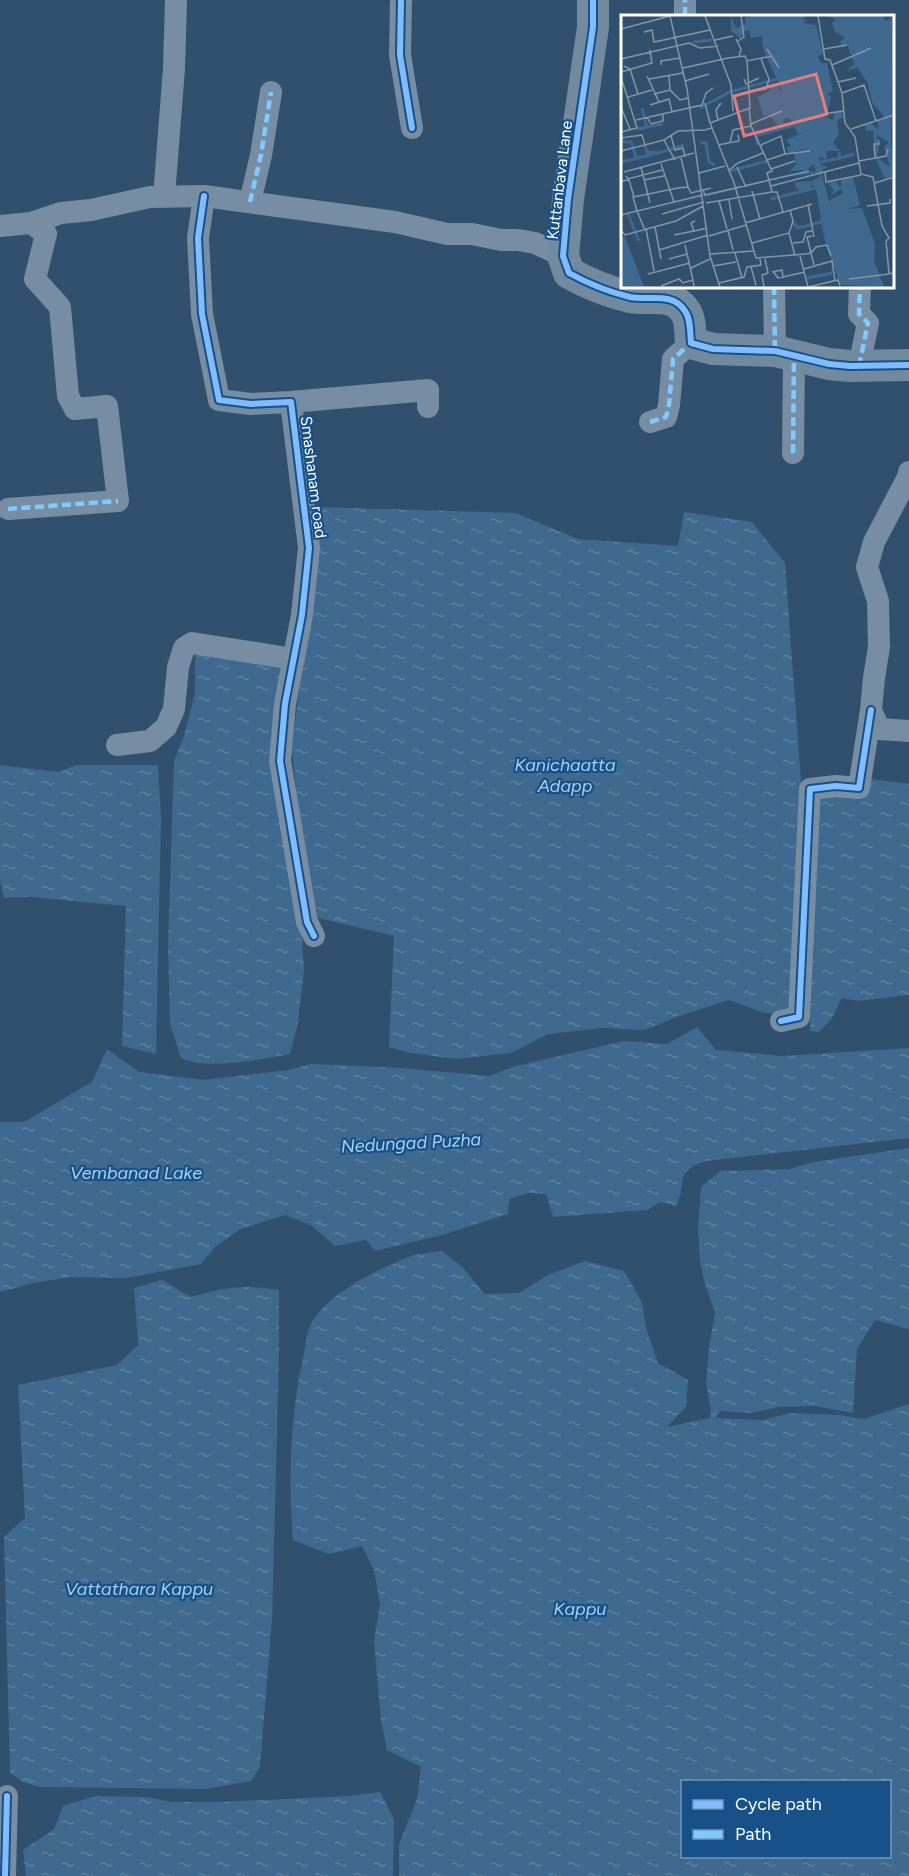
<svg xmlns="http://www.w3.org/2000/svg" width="909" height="1876" font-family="Figtree,sans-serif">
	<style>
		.water { fill: url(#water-ripples); fill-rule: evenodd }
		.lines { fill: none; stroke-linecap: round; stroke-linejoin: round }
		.street { stroke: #778da3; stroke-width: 22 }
		.secondary { stroke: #728a9f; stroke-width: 32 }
		.quiet { stroke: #80caff; stroke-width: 4.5; stroke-dasharray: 9 4.5; stroke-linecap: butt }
		.cycleway-casing { stroke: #175187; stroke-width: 10 }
		.cycleway { stroke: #80bcff; stroke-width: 6 }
		.labels { text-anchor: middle; stroke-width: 4.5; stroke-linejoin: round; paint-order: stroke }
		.street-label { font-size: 16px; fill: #fff; stroke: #175187 }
		.water-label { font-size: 18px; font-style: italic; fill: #a8d2f5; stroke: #175187 }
		.inset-river { fill: none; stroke: #3f698f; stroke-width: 3 }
		.inset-road { fill: none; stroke: #8396a8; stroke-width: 1.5 }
		.view { fill: #e67e7e; fill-opacity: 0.15; stroke: #e67e7e; stroke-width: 3 }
		.inset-edge { fill: none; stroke: #fff; stroke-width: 3 }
	</style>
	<defs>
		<pattern id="water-ripples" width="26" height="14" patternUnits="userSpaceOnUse" patternTransform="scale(1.5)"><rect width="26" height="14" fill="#3f698f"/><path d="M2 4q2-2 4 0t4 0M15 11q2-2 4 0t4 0" fill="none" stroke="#5c80a0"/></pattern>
	</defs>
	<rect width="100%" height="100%" fill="#30506e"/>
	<!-- water -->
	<path class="water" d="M320 507 515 513 578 539 678 546 684 512 752 522 785 563 802 795 792 1014 765 1013 729 1000 685 1014 644 1030 602 1028 548 1034 511 1053 457 1059 411 1053 389 1047 394 936 318 918 299 821 292 749Z
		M195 652 283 661 304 969 298 1023 290 1054C262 1059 206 1071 181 1058L170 1024 168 945 174 761 184 736 195 693Z
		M0 765 59 772 76 765H158L161 818 156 1054 122 1046 126 906 30 897 4 898 0 880Z
		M864 778 909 784V995L858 1001 842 998 832 1018 819 1032 810 1031 816 793Z
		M697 1027 716 1050 782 1056 909 1048V1138L706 1161C672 1172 689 1182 676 1206L661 1202 647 1210 553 1217 546 1194 528 1193 509 1199 508 1214 442 1235 375 1251 366 1240 335 1246 311 1225 285 1215 241 1229 215 1247 201 1264 126 1278 71 1277 34 1283 0 1292V1122H24L92 1082 107 1049 139 1072 204 1080 288 1070 311 1064 401 1068 490 1076 512 1067 624 1041 667 1044Z
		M909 1148V1329L875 1320 857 1349 853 1413 815 1406 779 1407 751 1413 720 1411 716 1418 763 1420 791 1413 838 1415 864 1419 909 1404V1876H399V1844L417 1799 421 1767 387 1750 381 1721 374 1641 380 1604 374 1570 362 1546 329 1554 293 1540C288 1478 290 1414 304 1353 306 1343 307 1330 312 1322 332 1290 380 1268 414 1255 423 1253 433 1252 442 1251L462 1267 485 1294 519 1293 548 1275 585 1261 624 1271 642 1302 646 1328 658 1363 688 1380 686 1407 667 1427 710 1418 711 1411 706 1383 709 1347 715 1313 705 1284 700 1263 698 1230 701 1187 720 1171 789 1169 814 1162ZM682 1782H890V1856H682Z
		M162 1280 191 1297C226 1287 242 1284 279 1290V1353L272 1620 260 1767 251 1781 205 1789 39 1787 23 1782 10 1773 4 1537 25 1518 18 1385 117 1365 138 1345 134 1288Z
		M380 1792 394 1819 393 1876H26L23 1850 54 1829 63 1806 95 1796 147 1797 172 1802H219L349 1796Z"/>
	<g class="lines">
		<!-- street -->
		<path class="street" d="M401 0 400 55 412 128
			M685 16V0
			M164 196 174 69 176 0
			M204 196 198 238 202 314 219 400 251 404 291 402 309 548 302 615 285 704 280 761 307 922 314 936
			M250 202 261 155 271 92
			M0 226 31 223 61 213 91 210 150 197 204 196 395 222 447 234H472L501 240H518L535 243 563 256
			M774 286 775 351
			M859 366 868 323 859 314 860 286
			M291 402 428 390V407
			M650 422 666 417 669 405 673 359 691 343
			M793 453 794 356
			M909 472 908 477 874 542 867 567 878 601 879 647 874 678 871 710 879 729 909 731
			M8 509 118 501 107 406 75 409 68 396 60 307 35 279 46 234 31 223
			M117 745 150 741 166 727 174 709 178 667 184 648 192 643 294 659
			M781 1021 799 1017 810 789 836 786 859 788 871 710
			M5 1876 7 1796"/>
		<!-- secondary -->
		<path class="secondary" d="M593 0V27L568 199 563 256 569 273C587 283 609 292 630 297 649 301 672 291 685 311 691 319 690 334 691 343L713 349 775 351 829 364 850 366 909 365"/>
		<!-- quiet -->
		<path class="quiet" d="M685 16V0
			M250 202 261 155 271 92
			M774 286 775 351
			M859 366 868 323 859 314 860 286
			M650 422 666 417 669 405 673 359 691 343
			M793 453 794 356
			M8 509 118 501"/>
		<defs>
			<path id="cycleway" d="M401 0 400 55 412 128
				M593 0V27L568 199 563 256 569 273C587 283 609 292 630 297 649 301 672 291 685 311 691 319 690 334 691 343L713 349 775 351 829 364 850 366 909 365
				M204 196 198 238 202 314 219 400 251 404 291 402 309 548 302 615 285 704 280 761 307 922 314 936
				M781 1021 799 1017 810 789 836 786 859 788 871 710
				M5 1876 7 1796"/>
		</defs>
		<!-- cycleway casing -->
		<use href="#cycleway" class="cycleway-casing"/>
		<!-- cycleway -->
		<use href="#cycleway" class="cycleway"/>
	</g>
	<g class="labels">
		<!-- street labels -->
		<g class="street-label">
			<text transform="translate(559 180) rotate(-83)" y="6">Kuttanbava Lane</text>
			<text transform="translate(314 477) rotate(83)" y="6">Smashanam road</text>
		</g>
		<!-- water labels -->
		<g class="water-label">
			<text x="565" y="771">Kanichaatta<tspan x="565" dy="21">Adapp</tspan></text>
			<text transform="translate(411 1143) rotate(-3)" y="6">Nedungad Puzha</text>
			<text x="136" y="1179">Vembanad Lake</text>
			<text x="139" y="1595">Vattathara Kappu</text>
			<text x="580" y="1615">Kappu</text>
		</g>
	</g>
	<!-- overview -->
	<g transform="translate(621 15)">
		<rect width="273" height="273" fill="#30506e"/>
		<path d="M110 1 115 13 125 8 124 3 131 1H186L181 4 186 5 182 8 195 10 202 39 197 41 200 48H206L212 76 206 79 210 81 207 96 201 100 212 105 213 97H221L222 103 216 105 218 120 212 127 219 136H205L206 145 198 141 200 150 207 152 202 154 201 160 208 186 222 178 220 174 209 181 213 176 207 168 215 166 220 173V165L232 162 239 190 227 194 241 193 254 229 253 246 263 272 219 270 203 223 195 173 191 169 190 174 180 176 174 172V167L191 166 200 161 197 158 163 162 0 203 162 161 195 156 193 149 186 155 168 156 175 149 173 139 190 132 167 139 166 132 170 131 165 125 183 117 177 119 168 103 162 104 163 110 158 112 149 100 142 101 137 82 149 76 147 69 156 68 160 78V74L142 34 141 17V21L130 23 128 15 124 16 119 23 110 16ZM207 1H262L264 6 273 1 270 128 273 161 264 163 254 143V130H258L256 142 269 152 263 132 268 127 256 120V129H253L252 116H245L244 110 250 108 257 115 256 106 263 104 262 100 251 88 247 69 237 53 225 55 234 49 230 42 233 39H229L227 30 221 32 219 26 224 22 214 17 211 8 215 5ZM0 222H4L23 272H0Z" fill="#3f698f"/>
		<path class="inset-river" d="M72 27 91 25M21 93 26 113M79 93 109 77 160 63M16 114 42 109M0 127H10L16 144M79 127 85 128 88 147 94 150M136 130 135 121 174 110M218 137 219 143 233 139M37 138 63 130M0 147 37 138 26 137 24 130M200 147 219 143M109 156 147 146M150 184 195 173M7 199 18 226M172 207 177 213 204 206M186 263 211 258"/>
		<path class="inset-road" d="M49 1 66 74 89 241 99 272M84 1 110 70 112 96M197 1 204 44 209 45 221 78 224 108 234 122 240 159 252 162 261 211 268 223 265 226 268 258 273 259M0 14 49 1M23 17 31 15 33 27 89 15M115 24 120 34 118 42M94 25 112 21M117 26 123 22 120 1M146 34 158 53M203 34 226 30M0 44 68 28 79 33 97 31M40 50V46L59 43M211 50 250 33M3 51 9 54 17 79M62 53 107 43 124 41 126 46 151 41M0 57 31 48 29 35M26 61 38 87M0 62 16 113 0 117M28 64 62 58M123 64 125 69 138 63M64 66 88 59M217 67 235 63M49 75 59 85 67 83M129 76 145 74 148 64 140 44M221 78 243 70 255 106M33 79 49 75 48 61M7 82 31 75M84 88 89 108M29 90 48 84 51 96M0 92 9 114M128 93 130 111 151 156 146 158 151 177H156L162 197M202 99 222 96M26 102 30 109 42 106V98M15 105 81 90 85 78 92 73M97 106 95 95 100 88M130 109 161 96M91 113 113 168 135 243 185 239 190 238 186 222 191 221M230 114 273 100M50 121 54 135 62 133 64 142M0 123 21 120 24 130M43 125 54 145M109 127 112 115 130 111M97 130 118 126 117 120M140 130 160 121 164 139 146 145M0 136 43 125 57 116 84 115 91 113 89 108 129 93 126 46M164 139 189 136M254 142 253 129H258L257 125M60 143 67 172M238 146 265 141 267 134M40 149 53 187M20 152 29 188M116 152 125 172M150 154 174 146M107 156 117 148 142 138M3 157 73 138M204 157 205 167 240 160M78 158 104 151M5 161 7 164 41 155M23 165 43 161M0 166 8 165 13 182M254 168 273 162M150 171 238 148M82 175 84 180 188 156M131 176 139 204M108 185 111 204M98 186 106 214M85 188 151 177M187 189 193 222M246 191 269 188V184M41 199 83 187M0 200 16 196 12 182 57 173 67 172 70 178 90 173M74 206 70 208 73 216 86 213M124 208 191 189M34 212 40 244M25 214 33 256M0 215 4 220 55 206 82 191M24 215 16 196 82 180M107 215 112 235M168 218 174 241M53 220 73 216M88 221 125 210M131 228 168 218 172 206 169 195M172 228 182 227 185 217 191 216M64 230 72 265M38 235 87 220M114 238 121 263M89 239 133 236M179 241 187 272M48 244 66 239M193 250 190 238 195 232 206 230 210 241M92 251 115 247M130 252 135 270M70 253 89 244M183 254 211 246 214 266M152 256 157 263 184 257M151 257 161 255 162 263M27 259 69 248M228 264 268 259M98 268 123 262 126 252 140 250 139 244M40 271 58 264 62 268 72 265 73 272M143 272 141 260 147 258 144 244M187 272 217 265 219 271"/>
		<path class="view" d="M195 59 206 99 123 121 113 81Z"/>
		<rect width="273" height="273" class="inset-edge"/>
	</g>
	<!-- legend -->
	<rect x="681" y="1780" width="210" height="78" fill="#175187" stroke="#7497b7" stroke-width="1.5"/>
	<rect x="693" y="1800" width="30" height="9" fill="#80bcff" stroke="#7497b7" stroke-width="1.5"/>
	<text x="735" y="1810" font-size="18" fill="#ffffff">Cycle path</text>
	<rect x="693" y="1830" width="30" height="9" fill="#80caff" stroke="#7497b7" stroke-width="1.5"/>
	<text x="735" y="1840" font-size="18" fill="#ffffff">Path</text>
</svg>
